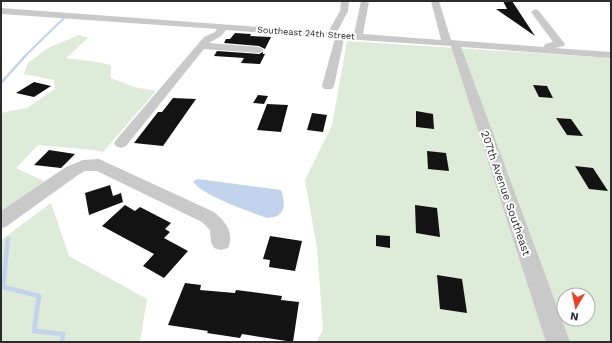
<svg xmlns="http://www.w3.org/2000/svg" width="612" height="343" font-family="'Work Sans',sans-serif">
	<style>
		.green { fill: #deebd8; fill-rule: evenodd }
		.water { fill: #c2d3ed }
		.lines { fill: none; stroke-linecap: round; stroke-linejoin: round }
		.stream-far2 { stroke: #c2d3ed; stroke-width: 2 }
		.stream-far1 { stroke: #c2d3ed; stroke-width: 2.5 }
		.stream { stroke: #c2d3ed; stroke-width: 4.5 }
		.building { fill: #131313 }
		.minor { fill: #c9c9c9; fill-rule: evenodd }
		.labels { text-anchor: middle; stroke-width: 4; stroke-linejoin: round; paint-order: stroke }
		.far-street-label { font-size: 9px; fill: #2c2c2c; stroke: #fff }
		.street-label { font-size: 11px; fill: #2c2c2c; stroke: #fff }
	</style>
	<rect width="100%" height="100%" fill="#fff"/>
	<!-- green -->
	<path class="green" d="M79 35 88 38 66 58 97 62 111 65V78L134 87 156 91 103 152 93 150 38 145 16 168 48 183 1 215V113L27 108 55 89 54 80 24 74 28 63 48 48Z
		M347 41 611 58V342H316L323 330 317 248 305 180 332 125ZM564 295H588V319H564Z
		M51 203 69 256 147 299 140 342H1V240Z"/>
	<!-- water -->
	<path class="water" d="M198 179 281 190C286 205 286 217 267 218 251 212 200 195 193 181Z"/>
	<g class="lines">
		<!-- stream-far2 -->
		<path class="stream-far2" d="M26 55 64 18 62 17"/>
		<!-- stream-far1 -->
		<path class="stream-far1" d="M1 83 27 54"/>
		<!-- stream -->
		<path class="stream" d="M8 239 3 287 39 296 34 331 63 334 62 342"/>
	</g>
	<!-- building -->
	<path class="building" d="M503 1H512L535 36 496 9H507Z
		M235 33 251 34 250 36 271 37 265 49 259 46 224 43 226 39H230Z
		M217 51 259 54 263 52V54H265L260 64 241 63 244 58 214 56Z
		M34 82 51 86 34 97 16 93Z
		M533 85 547 86 553 98 539 97Z
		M258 95 268 96 264 104 253 103Z
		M173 98 196 99 163 146 134 143 158 112H162Z
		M267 104 288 105 281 132 257 130Z
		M416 111 433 114 434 129 416 127Z
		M312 113 327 115 323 132 307 130Z
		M556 118 571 119 583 136 567 135Z
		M49 150 75 154 61 168 34 165Z
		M427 151 446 153 449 171 428 169Z
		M575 166 593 168 608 191 589 189Z
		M110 185 113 196 121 193 123 202 89 215 85 193Z
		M125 205 135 211 140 207 171 223 165 229 170 232 164 238 188 251 164 278 143 266 154 254 102 226Z
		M415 205 437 208 440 237 416 233Z
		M376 235 390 236V248L376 246Z
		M270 236 302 241 295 271 269 267 270 260 263 259Z
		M437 275 462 279 467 313 440 309Z
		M185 283 201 285 200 290 235 293 236 290 282 296 281 300 299 302 293 342 242 334 240 338 207 333 208 331 168 325Z"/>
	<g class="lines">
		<!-- minor -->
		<path class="minor" d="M341 1H349L348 11 337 32 354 34 361 1H369L363 34 441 40 431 1H439L451 40 544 47 545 44 553 42 531 12 535 9 538 10 565 44 564 46 555 48 611 52V58L461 47 570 342H546L451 46 344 39 334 86 332 89H324L322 86 335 38 226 30 221 36 209 43 259 47 264 50 259 53 204 49 126 146 121 148 116 146 114 143 116 140 204 37 215 32 217 29 1 14V8L328 32 340 11Z
			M99 159 214 212C225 221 235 233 228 248L221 250 214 248 211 242 210 230 202 222 97 171H85L78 175 7 226 1 229V211L66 167 83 160Z"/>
	</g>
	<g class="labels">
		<!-- far-street labels -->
		<g class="far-street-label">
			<text transform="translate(306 33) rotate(4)" y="3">Southeast 24th Street</text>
		</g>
		<!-- street labels -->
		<g class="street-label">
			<text transform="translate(506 193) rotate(71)" y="4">207th Avenue Southeast</text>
		</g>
	</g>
	<!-- border -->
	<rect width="612" height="343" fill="none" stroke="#2c2c2c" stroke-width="4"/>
	<!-- north arrow -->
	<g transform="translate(576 307) rotate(189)"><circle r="19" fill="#ffffff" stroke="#ababab"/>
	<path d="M0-3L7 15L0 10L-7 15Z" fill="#ef3e21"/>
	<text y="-6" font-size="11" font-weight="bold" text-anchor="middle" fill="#2c2c2c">N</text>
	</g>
</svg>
